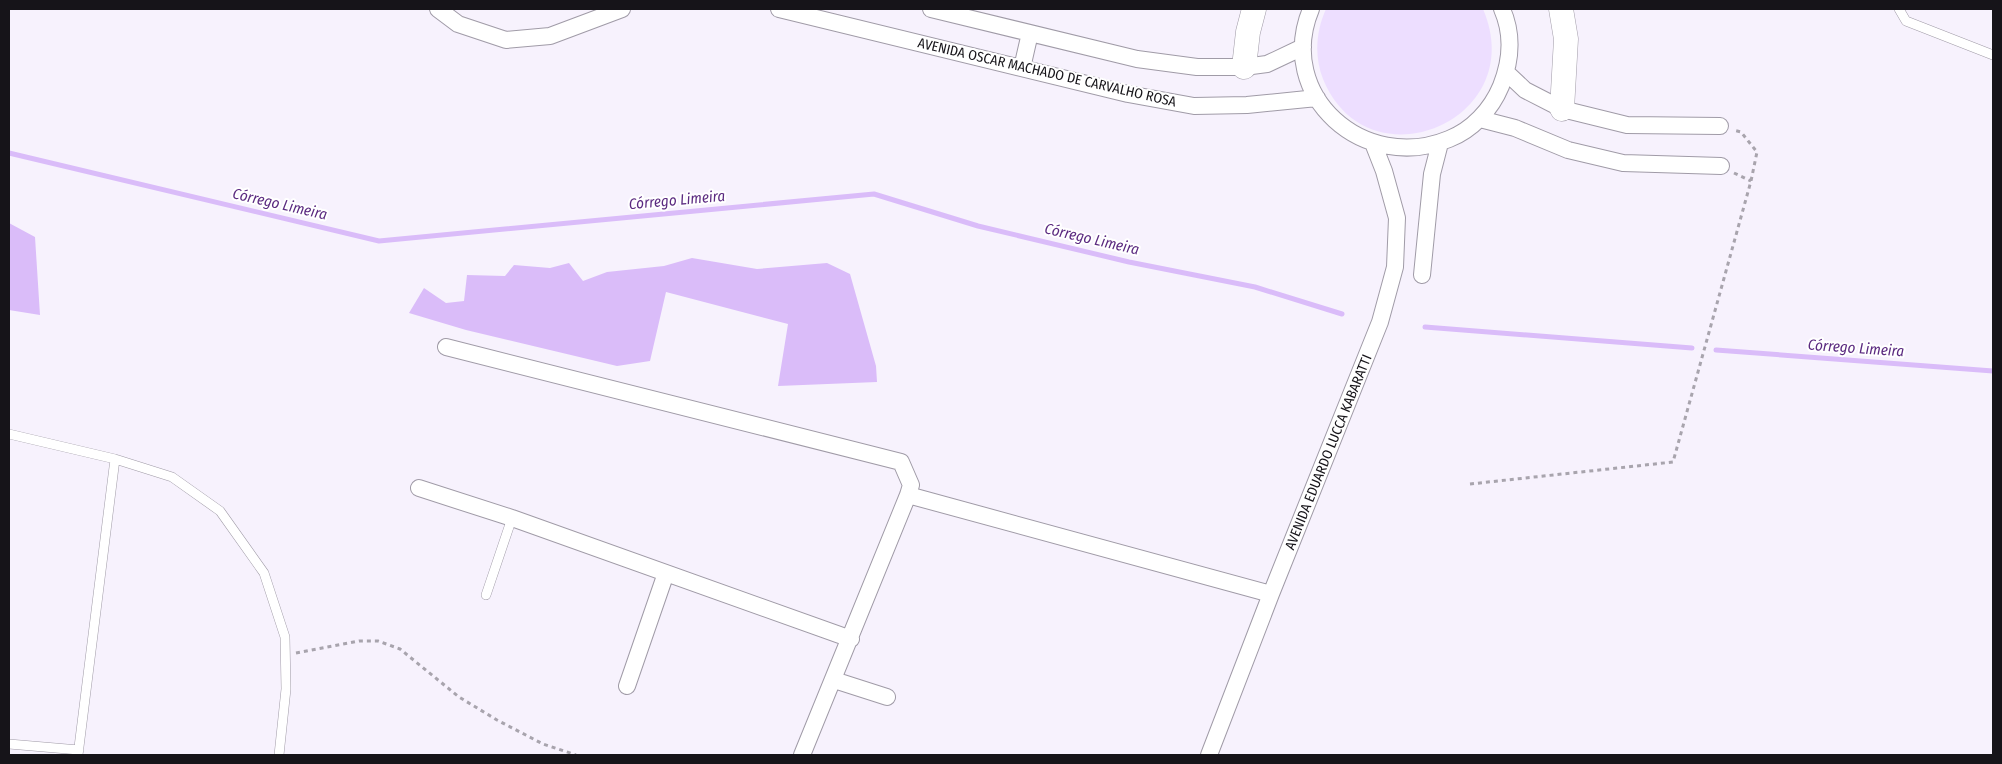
<svg xmlns="http://www.w3.org/2000/svg" width="2002" height="764" font-family="'Fira Sans Condensed',sans-serif">
	<style>
		.green { fill: #eddeff }
		.water { fill: #dabcf9 }
		.lines { fill: none; stroke-linecap: round; stroke-linejoin: round }
		.stream { stroke: #dabcf9; stroke-width: 5 }
		.lane-casing { stroke: #a09ba7; stroke-width: 10 }
		.street-casing { stroke: #a09ba7; stroke-width: 18 }
		.secondary-casing { stroke: #a09ba7; stroke-width: 25 }
		.path { stroke: #a8a4ad; stroke-width: 3; stroke-dasharray: 4 4; stroke-linecap: butt }
		.lane { stroke: #fff; stroke-width: 9 }
		.street { stroke: #fff; stroke-width: 16 }
		.secondary { stroke: #fff; stroke-width: 24 }
		.labels { text-anchor: middle; stroke-width: 4; stroke-linejoin: round; paint-order: stroke }
		.street-label { font-size: 14px; fill: #161419; stroke: #fff }
		.water-label { font-size: 15px; font-style: italic; fill: #5b2a80; stroke: #fff }
	</style>
	<rect width="100%" height="100%" fill="#f7f2fd"/>
	<!-- green -->
	<path class="green" d="M1326 9H1483C1531 121 1367 188 1323 79 1314 56 1316 31 1326 9Z"/>
	<!-- water -->
	<path class="water" d="M9 223 35 237 40 315 9 310Z
		M692 258 757 269 827 263 850 274 876 366 877 382 778 386 788 324 666 292 650 361 617 366 466 330 409 313 424 288 446 303 464 301 467 275 505 276 514 265 550 268 569 263 583 281 607 272 664 266Z"/>
	<g class="lines">
		<!-- stream -->
		<path class="stream" d="M9 153 379 241 874 194 978 226 1129 262 1255 287 1342 314
			M1425 327 1692 348
			M1716 350 1993 371"/>
		<defs>
			<path id="lane" d="M1899 9 1906 21 1993 55
				M9 434 115 459 172 477 220 511 264 573 285 637 286 689 279 755
				M486 595 512 518
				M9 744 79 750
				M78 755 115 459"/>
			<path id="street" d="M438 9 458 24 506 40 550 36 622 9
				M779 9 1128 94 1194 106 1247 105 1317 98
				M931 9 1137 59 1197 67H1244L1267 64 1303 47
				M1311 9C1275 96 1364 174 1449 139 1472 130 1491 110 1501 86 1511 61 1513 34 1502 9
				M1022 68 1030 33
				M1507 73 1525 90 1562 109 1627 125 1720 126
				M1480 119 1515 128 1568 150 1623 163 1721 166
				M1422 275 1432 174 1440 143
				M446 347 901 462 911 485 908 495 802 755
				M419 488 512 518 851 639
				M908 495 1271 594
				M834 680 887 697
				M627 686 666 573
				M1209 755 1271 594 1380 322 1395 267 1397 218 1384 171 1373 143"/>
			<path id="secondary" d="M1561 9 1566 39 1562 109
				M1244 67 1248 32 1254 9"/>
		</defs>
		<!-- lane casing -->
		<use href="#lane" class="lane-casing"/>
		<!-- street casing -->
		<use href="#street" class="street-casing"/>
		<!-- secondary casing -->
		<use href="#secondary" class="secondary-casing"/>
		<!-- path -->
		<path class="path" d="M1734 173 1751 181
			M1470 484 1673 462 1751 181 1757 152 1741 132 1733 130
			M296 653 359 641H378L400 649 459 697 497 720 543 744 576 755"/>
		<!-- lane -->
		<use href="#lane" class="lane"/>
		<!-- street -->
		<use href="#street" class="street"/>
		<!-- secondary -->
		<use href="#secondary" class="secondary"/>
	</g>
	<g class="labels">
		<!-- street labels -->
		<g class="street-label">
			<text transform="translate(1047 72) rotate(13)" y="5">AVENIDA OSCAR MACHADO DE CARVALHO ROSA</text>
			<text transform="translate(1328 452) rotate(-68)" y="5">AVENIDA EDUARDO LUCCA KABARATTI</text>
		</g>
		<!-- water labels -->
		<g class="water-label">
			<text transform="translate(677 200) rotate(-5)" y="5">Córrego Limeira</text>
			<text transform="translate(280 204) rotate(13)" y="5">Córrego Limeira</text>
			<text transform="translate(1092 239) rotate(13)" y="5">Córrego Limeira</text>
			<text transform="translate(1856 348) rotate(4)" y="5">Córrego Limeira</text>
		</g>
	</g>
	<!-- border -->
	<rect width="2002" height="764" fill="none" stroke="#161419" stroke-width="20"/>
</svg>
